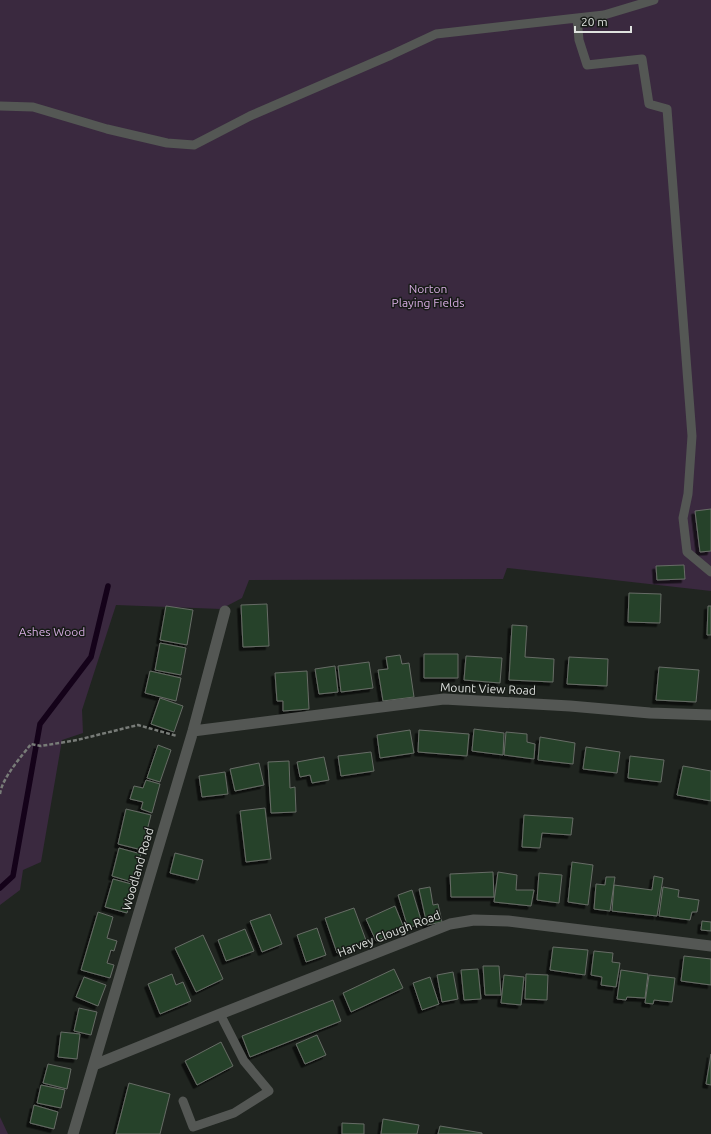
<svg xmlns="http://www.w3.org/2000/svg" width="711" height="1134" font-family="Ubuntu,sans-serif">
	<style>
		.green { fill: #3a293f }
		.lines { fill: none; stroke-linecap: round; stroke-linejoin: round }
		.stream { stroke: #140219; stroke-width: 5.5 }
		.building { fill: #284329; stroke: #666c66; filter: url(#shadow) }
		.path { stroke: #787c78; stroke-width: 2.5; stroke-dasharray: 4 2; stroke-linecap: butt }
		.service { stroke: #545754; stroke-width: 9 }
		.minor { stroke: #545754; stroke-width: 11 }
		.labels { text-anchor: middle; stroke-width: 3; stroke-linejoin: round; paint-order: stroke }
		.park-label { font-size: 12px; fill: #d6ace1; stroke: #171b17 }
		.street-label { font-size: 12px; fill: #dfe2df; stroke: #171b17 }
	</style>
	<defs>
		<filter id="shadow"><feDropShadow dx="-3.5" dy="3.5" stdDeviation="0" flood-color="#0009"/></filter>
	</defs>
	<rect width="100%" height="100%" fill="#202520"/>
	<!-- green -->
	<path class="green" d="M0 0H711V591L507 568 503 579 222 580H249L242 598 221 609 116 605 82 710 83 733 62 740 41 862 23 870 20 890 0 905Z
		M0 1117 8 1134H0Z"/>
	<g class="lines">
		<!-- stream -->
		<path class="stream" d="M0 888 13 876 40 724 91 657 108 586"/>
	</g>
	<!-- building -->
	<path class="building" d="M711 509V551L700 552 695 511Z
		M684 565 685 579 657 580 656 566Z
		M629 593 661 594 660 623 628 622Z
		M267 604 269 646 243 647 241 605Z
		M166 606 193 610 187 645 160 640Z
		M708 606H711V635H707Z
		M512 625 527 626 525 657 554 659 553 682 509 680Z
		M160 643 186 648 181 675 155 670Z
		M424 654H458V678H424Z
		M400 655 402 664 409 663 414 697 383 701 378 670 388 669 386 657Z
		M466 656 502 658 500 683 464 680Z
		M569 657 608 659 607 686 567 684Z
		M369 662 373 688 341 692 338 666Z
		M335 666 338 692 319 694 315 669Z
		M659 667 699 670 696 702 656 700Z
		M150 671 181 678 176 701 145 693Z
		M307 671 309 709 283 711V701H277L275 673Z
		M160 698 183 706 174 732 151 724Z
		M474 729 504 733 503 755 472 751Z
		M410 730 414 753 380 758 377 735Z
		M419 730 469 734 467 756 418 752Z
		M506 732 527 734V742L535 744 534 759 504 755Z
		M540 737 575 743 573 764 538 760Z
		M158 745 171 750 160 782 147 778Z
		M586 747 620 752 617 773 583 769Z
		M371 752 374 771 341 776 338 756Z
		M630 756 664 760 661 782 628 778Z
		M324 757 329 780 312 783 310 775 300 777 297 762Z
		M289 761 290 788 295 787 296 812 271 813 268 762Z
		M259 763 264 785 235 791 230 769Z
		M683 766 711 771V801L677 795Z
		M225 772 228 794 202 797 199 776Z
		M146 780 160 784 152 813 141 809 143 802 130 799 134 786 143 788Z
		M265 808 271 859 246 862 240 811Z
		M126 809 151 815 142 850 118 844Z
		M524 815 573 818 571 835 542 833 540 848 522 847Z
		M119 848 141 854 132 882 112 876Z
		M175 853 203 860 198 880 170 873Z
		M572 862 593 865 588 905 568 902Z
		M493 872 494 897H451L450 874Z
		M498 872 517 875 516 890H534L531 906 494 902Z
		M539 873 562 875 559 903 537 900Z
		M654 876 663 878 657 916 612 911 614 885 652 890Z
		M606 877H615L610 911 594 909 596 884 605 885Z
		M113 879 135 885 127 913 105 907Z
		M430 887 433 905 438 904 442 922 427 925 419 889Z
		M663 887 679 890 678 897 699 900 697 912H692L690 920 659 916Z
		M412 890 422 923 408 928 398 895Z
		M395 906 404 928 376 941 366 919Z
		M354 908 367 943 337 953 325 918Z
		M98 912 113 917 107 938 117 941 114 951 111 950 107 963 114 965 110 978 81 970Z
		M270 914 282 944 262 952 250 921Z
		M702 921 711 922V931L701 930Z
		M317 928 326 955 306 962 297 935Z
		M245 929 254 951 226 961 218 940Z
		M203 935 223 979 196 992 175 948Z
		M553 947 588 950 585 975 550 970Z
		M594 951 613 953 612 962 620 963 616 987 601 985 602 977 591 975Z
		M684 956 711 959V985L681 981Z
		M483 966H499L501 995H485Z
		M394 969 403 988 351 1012 343 993Z
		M478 969 481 999 464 1000 461 970Z
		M621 970 648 974 645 998 627 997 626 1000 617 999Z
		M453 972 458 999 442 1002 437 975Z
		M172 974 176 985 183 982 191 1001 160 1014 148 984Z
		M526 974 548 975 547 1000 525 999Z
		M504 975 524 977 521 1005 501 1003Z
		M649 975 675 978 672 1002 654 1000 653 1004 645 1003Z
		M84 977 106 985 98 1006 76 997Z
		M430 977 439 1004 422 1010 413 983Z
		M333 1000 341 1021 250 1057 242 1036Z
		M79 1008 97 1012 91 1035 74 1031Z
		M61 1032 80 1034 77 1059 58 1057Z
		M317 1035 326 1055 305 1064 296 1044Z
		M221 1042 233 1066 197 1085 185 1061Z
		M711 1054V1085L706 1084Z
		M48 1064 71 1069 67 1089 43 1083Z
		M129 1083 170 1094 160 1134H116Z
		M41 1085 65 1090 61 1108 37 1103Z
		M34 1105 58 1112 54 1129 30 1123Z
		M383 1119 419 1125 417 1134H381Z
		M342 1123 364 1124V1134H342Z
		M440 1126 482 1133V1134H438Z"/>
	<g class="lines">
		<!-- path -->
		<path class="path" d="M0 794C2 778 21 757 31 744L41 746 77 740 138 725 177 736"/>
		<!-- service -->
		<path class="service" d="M577 18 604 15 654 0
			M0 106 33 107 107 129 167 143 194 145 250 116 391 55 436 34 577 18 579 40 587 65 642 59 649 104 667 109 692 436 688 494 683 518 687 552 711 572
			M183 1101 193 1127 234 1113 269 1091 244 1061 220 1014"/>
		<!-- minor -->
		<path class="minor" d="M193 731 444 699 570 706 650 713 711 715
			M94 1065 220 1014 450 924 474 920 508 921 711 946
			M73 1134 193 731 225 611"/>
	</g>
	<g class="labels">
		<!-- park labels -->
		<g class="park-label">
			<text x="428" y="293">Norton<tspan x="428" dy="14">Playing Fields</tspan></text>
			<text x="52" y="636">Ashes Wood</text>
		</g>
		<!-- street labels -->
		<g class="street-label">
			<text transform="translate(488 689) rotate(2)" y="4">Mount View Road</text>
			<text transform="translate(138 869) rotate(-74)" y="4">Woodland Road</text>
			<text transform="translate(389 934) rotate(-21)" y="4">Harvey Clough Road</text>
		</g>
	</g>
	<!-- scale -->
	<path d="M575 26v6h56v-6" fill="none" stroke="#dfe2df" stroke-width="2"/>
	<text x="581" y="26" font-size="12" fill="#dfe2df" stroke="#171b17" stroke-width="3" paint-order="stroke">20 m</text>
</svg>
